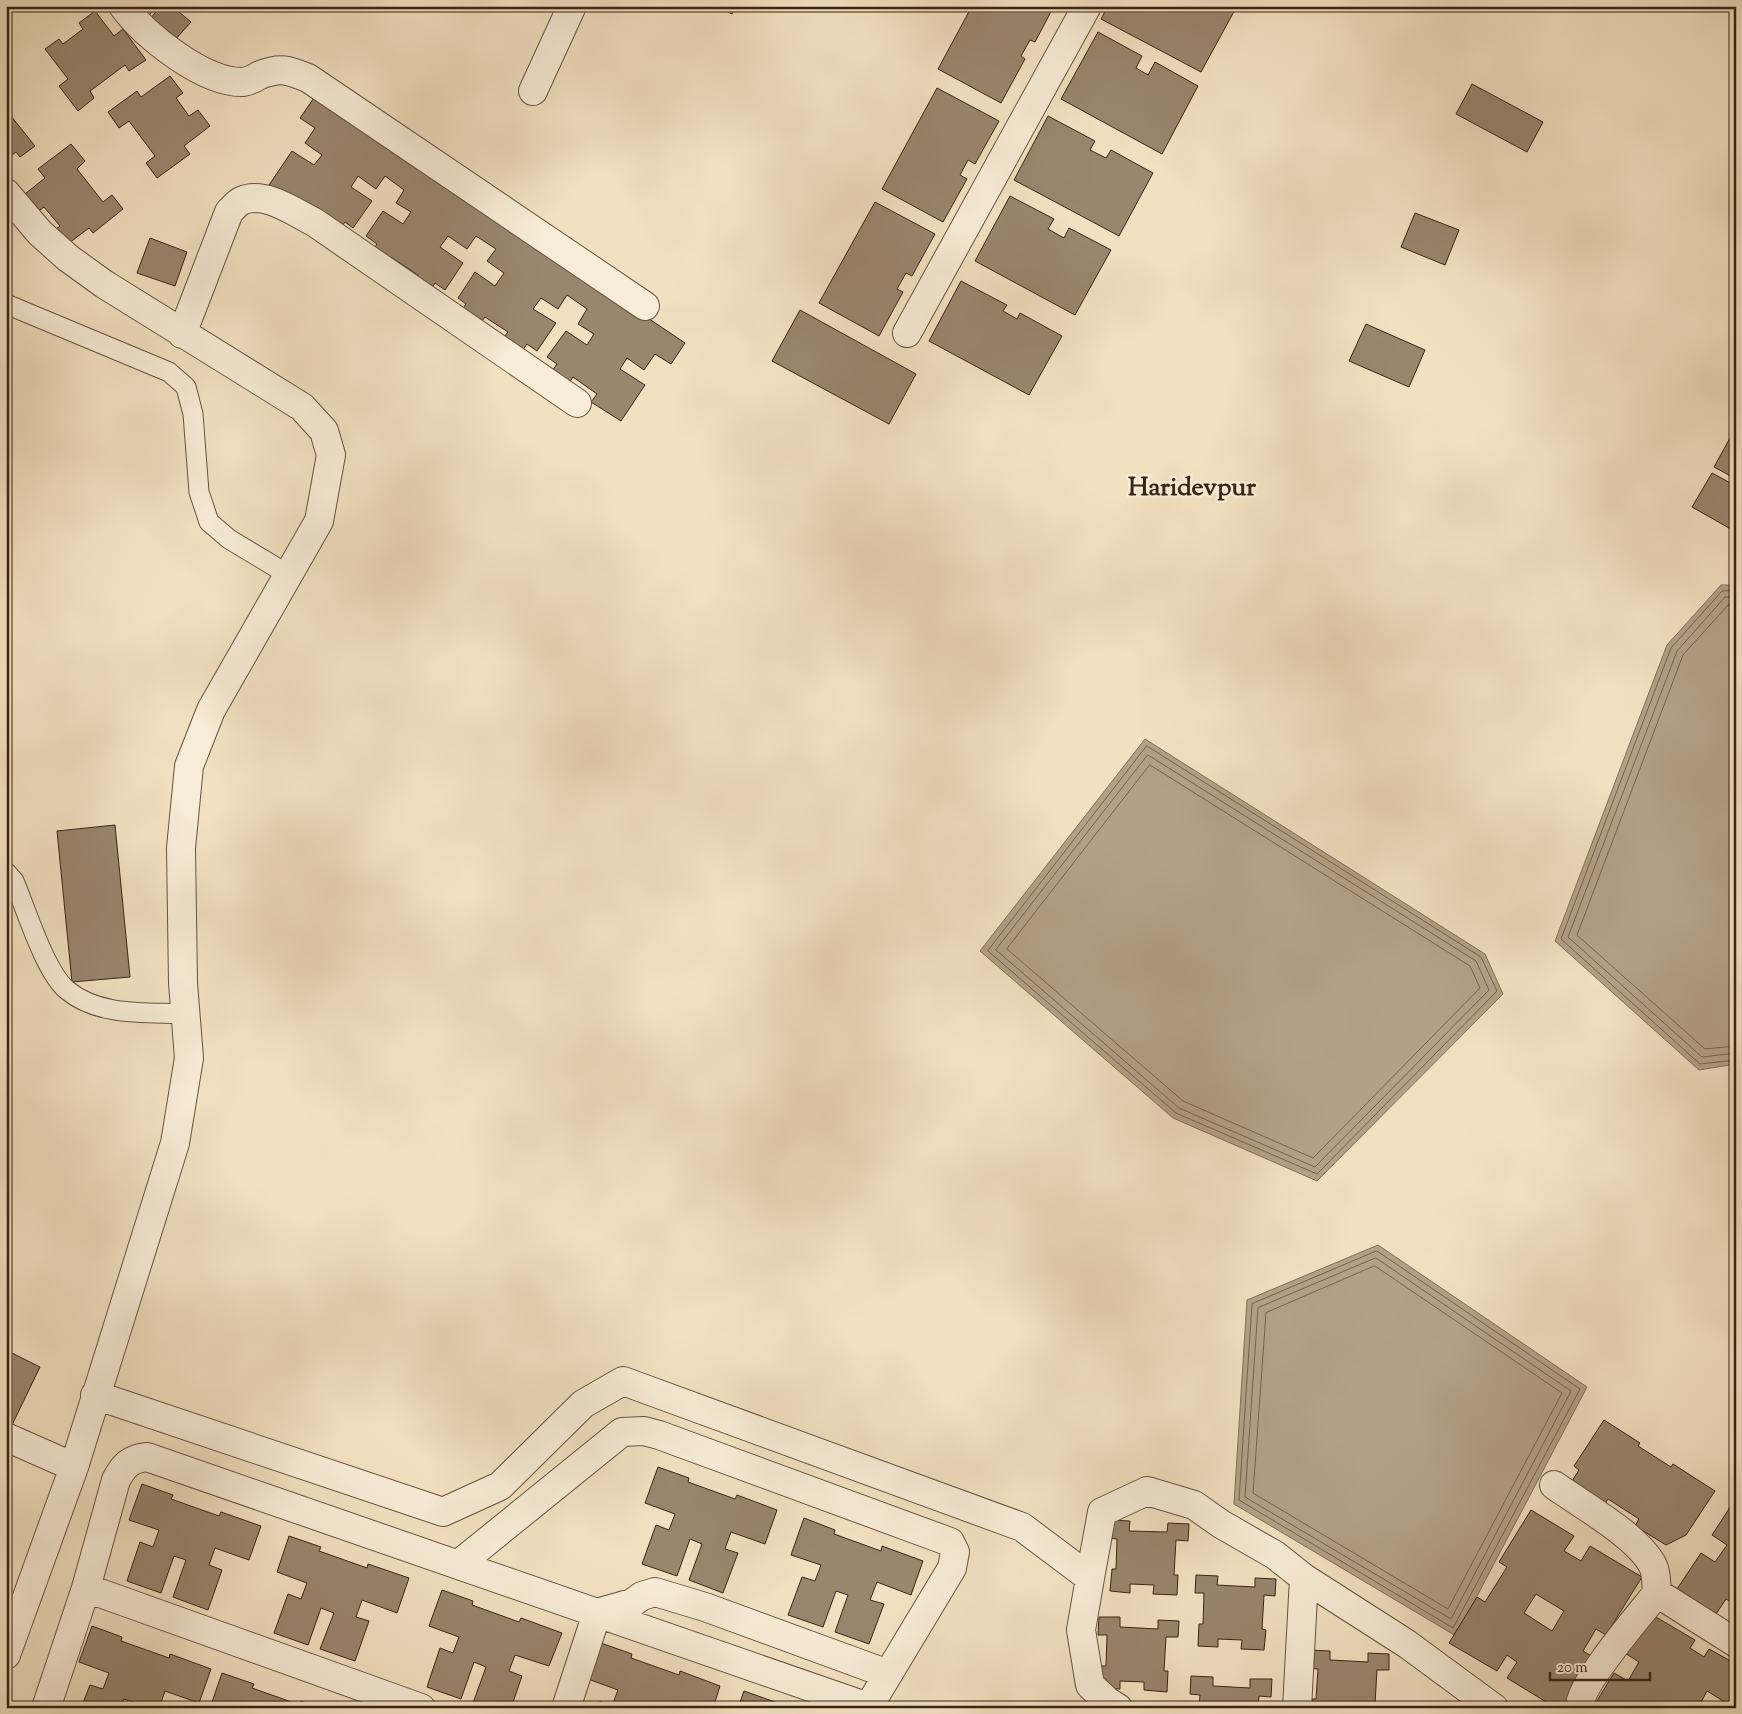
<svg xmlns="http://www.w3.org/2000/svg" width="1742" height="1714" font-family="'Sorts Mill Goudy',serif">
	<style>
		.water { fill: #b3a187; stroke: #826f59 }
		.lines { fill: none; stroke-linecap: round; stroke-linejoin: round }
		.shore { stroke: #76624e; stroke-width: 1 }
		.building { fill: #99866e; stroke: #392415; fill-rule: evenodd }
		.service-casing { stroke: #675340; stroke-width: 21 }
		.minor-casing { stroke: #675340; stroke-width: 30 }
		.service { stroke: #f7ecd7; stroke-width: 19 }
		.minor { stroke: #f7ecd7; stroke-width: 28 }
		.labels { text-anchor: middle; stroke-width: 5; stroke-linejoin: round; paint-order: stroke }
		.district-label { font-size: 26px; font-weight: bold; fill: #392415; stroke: #f7ecd7 }
	</style>
	<rect width="100%" height="100%" fill="#f2e1c1"/>
	<filter id="stains"><feTurbulence type="fractalNoise" baseFrequency=".004" numOctaves="4"/><feColorMatrix values="0 0 0 0 .2 0 0 0 0 .09 0 0 0 0 .02 0 0 0 .5 -.17"/></filter>
	<radialGradient id="worn" r=".72"><stop offset=".6" stop-color="#630" stop-opacity="0"/><stop offset="1" stop-color="#630" stop-opacity=".3"/></radialGradient>
	<!-- water -->
	<path class="water" d="M1721 585H1736V1064L1699 1070 1555 941 1667 645Z
		M1145 739 1485 954 1503 994 1317 1181 1173 1118 980 951Z
		M1378 1245 1587 1387 1456 1636 1234 1504 1247 1300Z"/>
	<g class="lines">
		<!-- shore -->
		<path class="shore" d="M1736 590 1722 591 1671 648 1561 939 1700 1064 1736 1060
			M1736 597H1725L1677 651 1568 937 1702 1057 1736 1053
			M1736 604 1728 605 1683 655 1577 935 1705 1049 1736 1046
			M1147 746 1481 957 1497 991 1317 1174 1176 1113 988 951Z
			M1148 755 1476 961 1489 990 1315 1167 1179 1108 996 950Z
			M1150 765 1470 966 1480 988 1313 1158 1183 1101 1007 949Z
			M1377 1251 1580 1389 1453 1628 1239 1500 1252 1304Z
			M1376 1258 1571 1391 1451 1619 1245 1497 1258 1308Z
			M1375 1266 1562 1393 1448 1609 1253 1493 1266 1313Z"/>
	</g>
	<!-- building -->
	<path class="building" d="M132 6H156L147 18Z
		M161 6H172L191 22 174 41 149 20Z
		M716 6H735L732 14Z
		M972 6H1054L1035 42 1030 40 1021 56 1025 59 1001 103 938 69Z
		M1108 6H1237L1201 72 1101 19Z
		M95 11 114 36 123 29 146 60 129 71 125 65 90 91 94 98 78 111 59 86 68 79 45 49 59 39 63 44 83 29 79 23Z
		M1098 32 1142 56 1136 68 1148 75 1155 62 1198 86 1162 154 1061 99Z
		M170 76 183 93 176 98 189 116 198 110 210 126 184 146 190 154 157 178 146 163 155 156 129 121 119 128 108 112 137 91 141 97Z
		M1472 84 1543 122 1527 152 1456 114Z
		M937 88 999 121 975 164 968 160 960 175 967 179 943 222 882 189Z
		M316 95 685 343 671 364 655 354 644 370 627 358 620 369 645 385 621 421 591 402 597 394 573 377 567 386 550 374 557 364 547 357 566 331 587 345 594 334 578 324 587 309 567 295 558 309 541 298 533 309 556 323 537 351 527 344 520 354 501 341 508 332 485 317 478 326 460 313 466 304 458 298 475 272 495 286 504 273 487 261 496 249 476 236 467 249 448 236 440 247 463 263 445 290 435 283 429 293 413 282 418 275 391 257 387 264 371 253 377 244 366 236 383 211 403 224 411 212 396 203 404 190 385 176 376 189 358 176 351 187 372 201 353 228 345 222 338 231 269 185 292 151 314 165 322 155 305 143 315 128 300 118Z
		M11 116 35 146 20 157 16 152 6 160V119Z
		M1048 116 1095 141 1090 150 1106 158 1111 150 1153 173 1119 236 1014 180Z
		M71 144 85 161 77 169 103 202 112 195 123 209 93 233 89 228 61 249 49 234 60 226 44 207 33 215 20 198 45 178 38 169Z
		M1010 196 1054 219 1048 229 1064 238 1069 228 1111 250 1075 315 975 261Z
		M875 202 935 234 912 276 906 273 897 289 903 292 879 336 819 303Z
		M1415 213 1459 230 1445 265 1401 247Z
		M150 238 187 252 175 286 137 273Z
		M961 281 1007 305 1003 311 1017 319 1020 313 1062 336 1029 395 929 341Z
		M800 310 916 374 889 424 772 361Z
		M1366 324 1425 350 1409 387 1349 361Z
		M1735 429H1736V479L1714 467Z
		M1712 473 1736 486V532L1692 507Z
		M115 825 130 977 72 982 57 831Z
		M6 1350 40 1367 12 1425 6 1422Z
		M1604 1420 1640 1443 1638 1446 1671 1467 1673 1464 1715 1491 1686 1535 1666 1545 1635 1526 1639 1519 1608 1499 1604 1505 1570 1484 1579 1470 1574 1466Z
		M658 1467 689 1478 688 1482 735 1499 737 1495 777 1510 765 1544 731 1532 725 1549 738 1553 723 1593 689 1580 702 1544 690 1539 677 1576 642 1564 656 1525 669 1530 675 1514 645 1503Z
		M142 1484 173 1495 171 1499 219 1516 221 1512 261 1526 249 1560 215 1548 209 1565 222 1570 208 1610 173 1597 186 1560 174 1556 161 1593 127 1581 140 1542 153 1547 159 1530 129 1520Z
		M1736 1498V1605L1726 1599 1716 1614 1677 1589 1701 1553 1715 1562 1727 1545 1712 1535Z
		M1531 1510 1574 1536 1564 1551 1581 1561 1590 1546 1642 1577 1606 1635 1596 1629 1583 1651 1593 1657 1562 1708H1556L1507 1678 1517 1662 1507 1655 1497 1671 1449 1643 1477 1597 1485 1602 1507 1567 1499 1562ZM1536 1594 1564 1611 1552 1631 1524 1613Z
		M804 1518 835 1530 834 1534 881 1551 882 1546 923 1561 911 1595 877 1582 870 1600 884 1604 869 1644 835 1632 848 1595 836 1591 823 1627 788 1615 802 1577 815 1581 821 1565 791 1555Z
		M1108 1520 1130 1521 1129 1531 1167 1532 1168 1523 1189 1524 1188 1541 1176 1540 1174 1575H1178L1177 1595 1153 1594 1154 1585 1130 1584V1593L1110 1591 1112 1569H1116L1117 1539 1108 1538Z
		M289 1536 321 1547 319 1551 367 1568 368 1564 409 1578 397 1613 362 1600 356 1617 369 1621 355 1661 320 1649 334 1613 321 1608 308 1645 274 1633 288 1594 301 1599 307 1583 277 1572Z
		M1196 1575 1218 1576 1217 1585 1255 1587V1578L1276 1579 1275 1596 1264 1595 1262 1629 1266 1630 1264 1650 1241 1649 1242 1640 1218 1639V1647L1198 1646 1199 1624H1203L1204 1593H1195Z
		M442 1590 473 1601 472 1605 519 1622 521 1618 562 1633 549 1666 515 1655 509 1671 522 1676 511 1708H485L473 1703 486 1667 474 1662 461 1699 427 1687 440 1648 453 1653 459 1637 429 1626Z
		M1649 1613 1695 1640 1690 1648 1704 1657 1709 1649 1736 1664V1708H1725L1728 1704 1707 1691 1698 1708H1602L1595 1704 1614 1673 1628 1681 1639 1662 1625 1653Z
		M1099 1617H1120V1627L1158 1629V1620L1179 1621 1178 1637H1166L1164 1671H1168L1167 1692 1144 1690V1682L1120 1681V1689L1100 1688 1101 1666H1106L1107 1635H1098Z
		M92 1626 122 1637 121 1641 169 1658 170 1654 211 1669 199 1703 165 1691 159 1708H134L136 1703 124 1699 120 1708H81L90 1685 103 1689 109 1673 79 1662Z
		M601 1643 632 1654 631 1658 679 1675 680 1671 720 1686 713 1708H597L600 1701 612 1706 618 1690 588 1679Z
		M1309 1650 1330 1651V1660L1368 1662V1653L1389 1654V1670H1377L1375 1704H1379V1708H1312V1699H1316L1318 1669 1308 1668Z
		M222 1673 254 1684 252 1688 300 1705 301 1701 321 1708H210Z
		M1191 1676 1213 1677V1686L1250 1688V1679H1272L1271 1697 1259 1696 1258 1708H1199L1200 1695 1190 1694Z
		M744 1691 775 1702 773 1706 778 1708H738Z"/>
	<g class="lines">
		<defs>
			<path id="service" d="M6 304 169 372 186 387 193 414 199 492 209 522 229 539 287 574
				M6 872 14 881C26 909 45 972 67 990 99 1017 148 1012 186 1014"/>
			<path id="minor" d="M123 6C145 36 204 83 243 82 249 81 255 78 260 75 281 67 288 70 308 78L645 306
				M533 91 572 6
				M6 193 40 233 68 258 104 284 302 407 324 431 331 455 319 521 211 710 189 766 181 848 183 983 189 1058 175 1143 74 1467 6 1655
				M907 333 1087 6
				M182 334 229 212C232 209 237 203 241 201 264 190 294 212 314 222L577 403
				M95 1395 443 1512 500 1486 583 1404 623 1381 1022 1527 1090 1578 1102 1512 1147 1491 1194 1505 1221 1524 1275 1555 1304 1578 1407 1644 1494 1708
				M6 1437 74 1467
				M1554 1485C1582 1505 1639 1537 1653 1566 1657 1574 1656 1585 1657 1593L1736 1643
				M459 1564 622 1432 644 1431 659 1435 950 1542 955 1552 952 1568 869 1706
				M1090 1578 1081 1630 1090 1685 1107 1701 1118 1708
				M86 1588 421 1708
				M46 1708 86 1588 116 1480C124 1465 130 1459 147 1457L871 1708
				M566 1708 597 1613 632 1603 642 1596 655 1592 705 1607 888 1674
				M1297 1708 1304 1578
				M1580 1708C1577 1687 1642 1612 1657 1593"/>
		</defs>
		<!-- service casing -->
		<use href="#service" class="service-casing"/>
		<!-- minor casing -->
		<use href="#minor" class="minor-casing"/>
		<!-- service -->
		<use href="#service" class="service"/>
		<!-- minor -->
		<use href="#minor" class="minor"/>
	</g>
	<g class="labels">
		<!-- district labels -->
		<g class="district-label">
			<text x="1192" y="495">Haridevpur</text>
		</g>
	</g>
	<!-- margin -->
	<rect width="1742" height="1714" fill="none" stroke="#f2e1c1" stroke-width="25"/>
	<rect x="8" y="8" width="1727" height="1699" fill="none" stroke="#392415" stroke-width="2.5"/>
	<rect x="12" y="12" width="1717" height="1689" fill="none" stroke="#392415"/>
	<!-- scale -->
	<path d="M1550 1672v8h100v-8" fill="none" stroke="#392415" stroke-width="2.5"/>
	<text x="1557" y="1672" font-size="15" fill="#392415" stroke="#f7ecd7" stroke-width="4" paint-order="stroke">20 m</text>
	<rect width="100%" height="100%" filter="url(#stains)"/>
	<rect width="100%" height="100%" fill="url(#worn)"/>
</svg>
